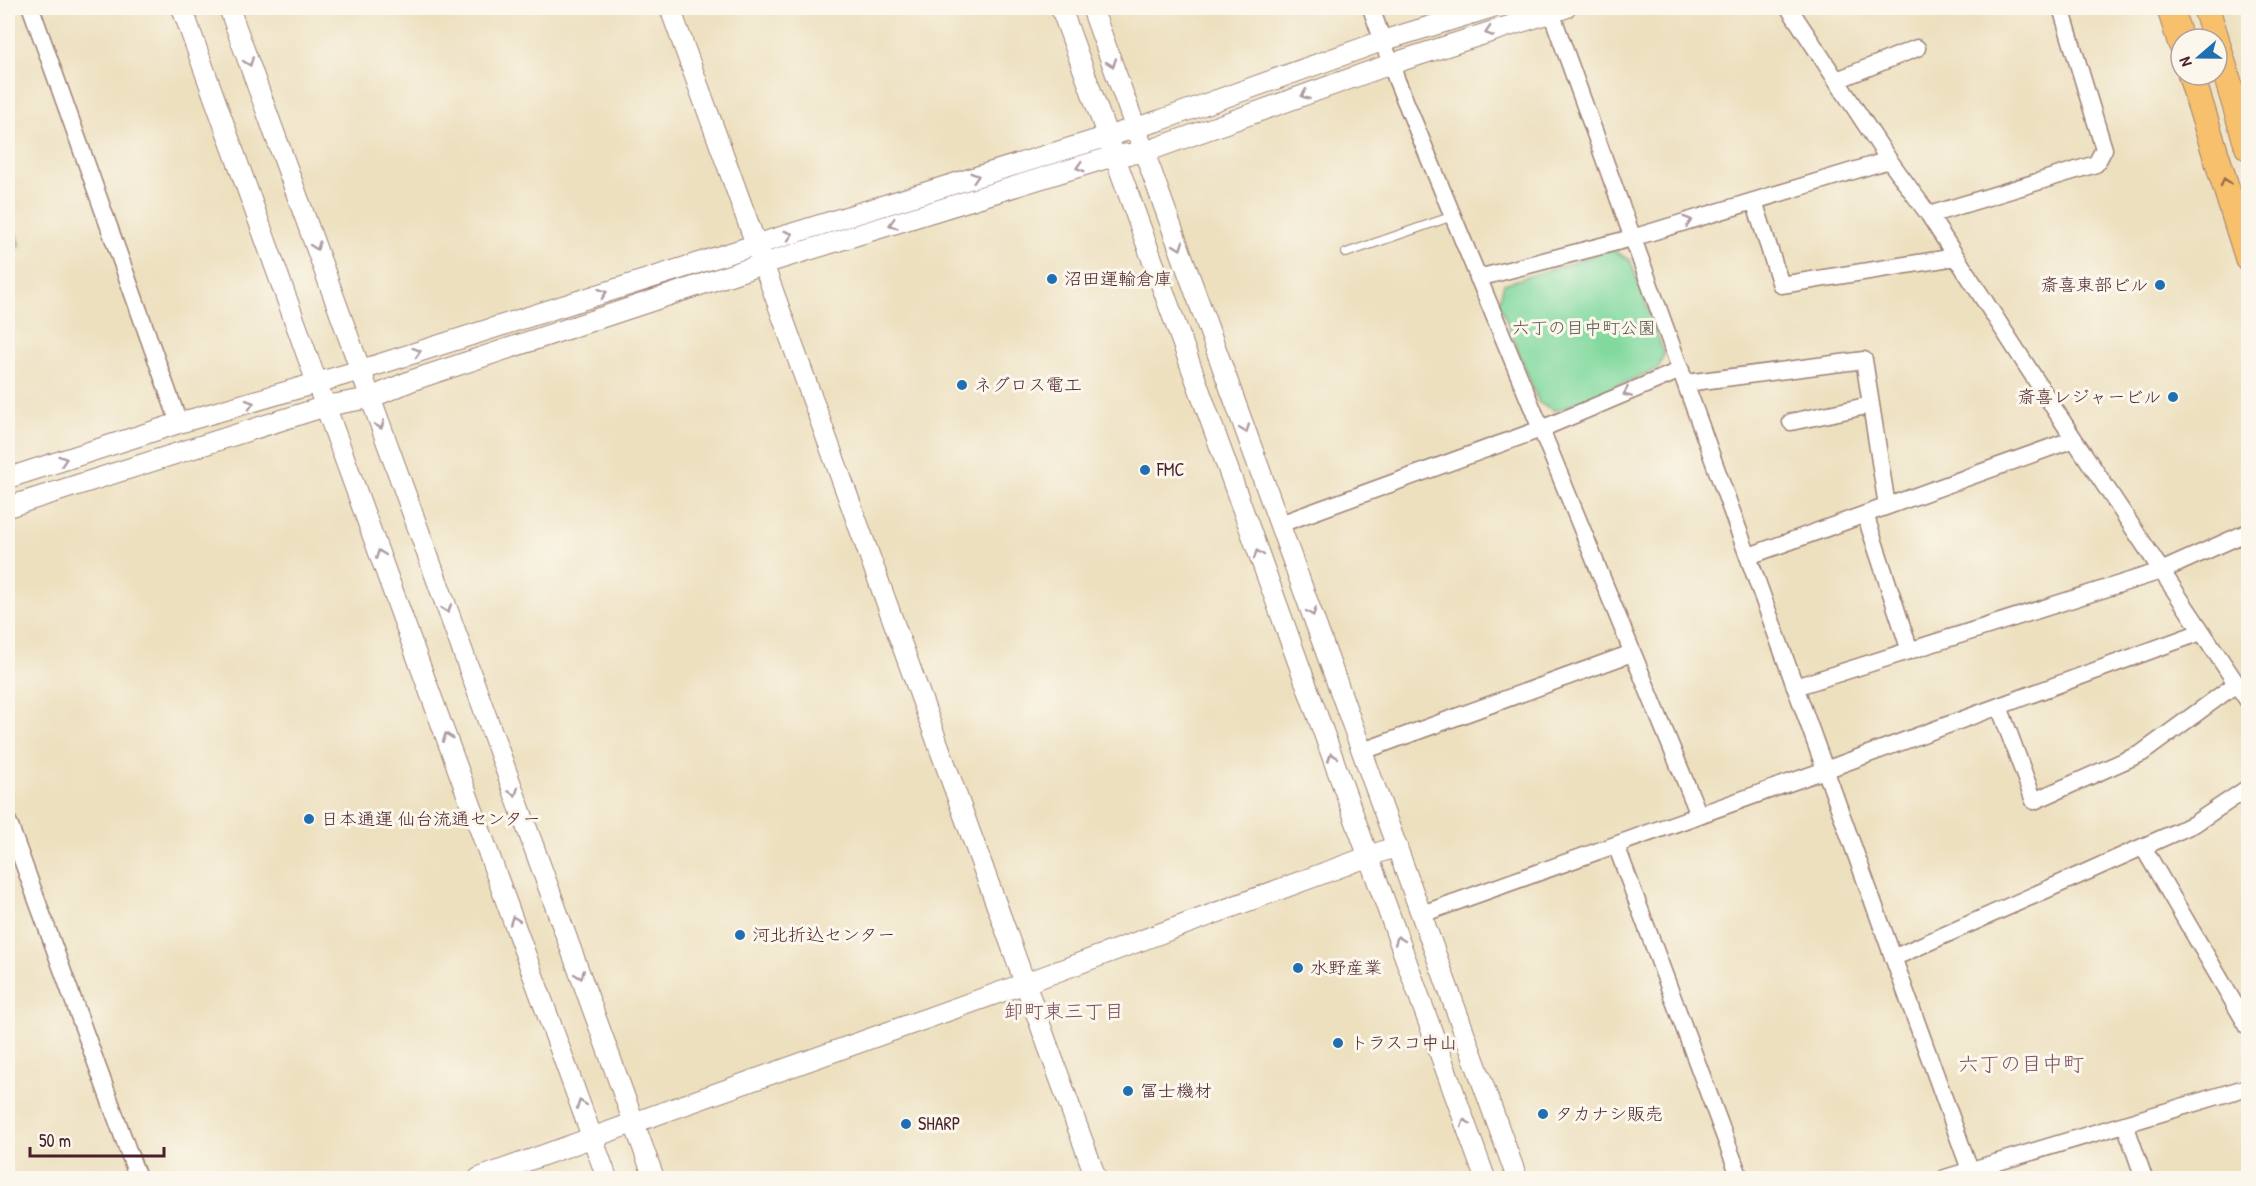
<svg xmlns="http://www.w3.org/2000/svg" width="2256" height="1186" font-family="'Patrick Hand','Klee One',sans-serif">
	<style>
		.green { fill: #81d99e; stroke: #667c64; stroke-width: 1.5 }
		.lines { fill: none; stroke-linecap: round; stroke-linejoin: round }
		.service-casing { stroke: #9c8075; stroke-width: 10 }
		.minor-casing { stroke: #9c8075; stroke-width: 19 }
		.tertiary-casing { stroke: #9c8075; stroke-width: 22 }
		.primary-casing { stroke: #9c8075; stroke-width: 28 }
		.service { stroke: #fff; stroke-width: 8 }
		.minor { stroke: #fff; stroke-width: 16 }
		.tertiary { stroke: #fff; stroke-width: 20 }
		.primary { stroke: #f7c06c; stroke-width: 26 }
		.oneway { stroke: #ae9aa0 }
		.oneway2 { stroke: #986748 }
		.poi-dot { fill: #1f6fb2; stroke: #fbf7ec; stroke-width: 2 }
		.labels { text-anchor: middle; stroke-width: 6; stroke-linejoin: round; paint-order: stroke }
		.poi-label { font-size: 18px; fill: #4a1f2b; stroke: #fbf7ec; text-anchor: start }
		.park-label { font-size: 18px; fill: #5a574e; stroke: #fbf7ec }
		.neighbourhood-label { font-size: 20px; fill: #7e5062; stroke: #fbf7ec }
		.quarter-label { font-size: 21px; fill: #7e5062; stroke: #fbf7ec }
	</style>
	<rect width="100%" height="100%" fill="#fbf7ec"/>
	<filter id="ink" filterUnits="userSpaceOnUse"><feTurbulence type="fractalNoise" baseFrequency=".0167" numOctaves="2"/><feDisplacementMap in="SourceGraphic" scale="12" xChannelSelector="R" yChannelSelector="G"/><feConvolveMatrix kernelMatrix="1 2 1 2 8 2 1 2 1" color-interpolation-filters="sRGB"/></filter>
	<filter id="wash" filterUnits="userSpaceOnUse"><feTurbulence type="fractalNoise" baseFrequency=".008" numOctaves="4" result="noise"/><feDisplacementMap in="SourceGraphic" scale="24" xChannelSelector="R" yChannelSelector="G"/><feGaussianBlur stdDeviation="1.35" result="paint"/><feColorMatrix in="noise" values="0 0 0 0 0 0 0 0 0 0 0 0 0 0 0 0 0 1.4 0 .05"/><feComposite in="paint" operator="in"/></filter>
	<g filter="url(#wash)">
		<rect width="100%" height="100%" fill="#ede0bf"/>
		<!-- green -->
		<path class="green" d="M8 210 20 246 8 251Z
			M1612 250 1630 260 1664 354 1658 369 1556 411 1539 403 1499 302 1504 284Z"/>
	</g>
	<g filter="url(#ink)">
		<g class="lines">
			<defs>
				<path id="service" d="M1346 253 1453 216"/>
				<path id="minor" d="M31 8 179 423
					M1551 12 1973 1178
					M1837 80 1917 48
					M1754 201 1781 285 1956 257
					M1929 215 2096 164 2104 149 2061 8
					M1478 278 1632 238 1889 160
					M1681 370 1541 429 1699 815
					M1686 383 1864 360 1887 506
					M1791 422 1871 405
					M2074 439 2248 701
					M1865 514 1910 651
					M1280 524 1541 429 1397 81 1371 8
					M1749 556 2074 439 1929 215 1889 160 1789 8
					M1795 687 2161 571 2248 532
					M1999 706 2034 801 2142 753 2236 684
					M1363 751 1632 653
					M8 821 138 1178
					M1616 845 1740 1178
					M2143 847 2248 1027
					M1422 914 1825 770 2201 632
					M1893 958 2194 824 2248 788
					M2125 1124 2144 1178
					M1945 1178 2248 1087"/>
				<path id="tertiary" d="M182 8 317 383 607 1178
					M229 8 654 1178
					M670 8 1096 1178
					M1061 8 1485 1178
					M1092 8 1517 1178
					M8 478 179 423 361 370 755 245 1161 120 1382 41 1490 8
					M8 507 326 406 370 398 413 380 763 264 1114 156 1145 152 1391 64 1565 8
					M479 1178 1026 983 1397 846"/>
				<path id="primary" d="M2170 8 2181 43
					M2206 8 2216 39
					M2217 44 2248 147
					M2191 75 2248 258"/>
			</defs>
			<!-- service casing -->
			<use href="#service" class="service-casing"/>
			<!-- minor casing -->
			<use href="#minor" class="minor-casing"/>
			<!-- tertiary casing -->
			<use href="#tertiary" class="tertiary-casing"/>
			<!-- primary casing -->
			<use href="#primary" class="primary-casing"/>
			<!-- service -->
			<use href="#service" class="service"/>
			<!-- minor -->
			<use href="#minor" class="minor"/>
			<!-- tertiary -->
			<use href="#tertiary" class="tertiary"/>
			<!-- primary -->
			<use href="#primary" class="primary"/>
		</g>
		<!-- one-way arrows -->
		<defs><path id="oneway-chevron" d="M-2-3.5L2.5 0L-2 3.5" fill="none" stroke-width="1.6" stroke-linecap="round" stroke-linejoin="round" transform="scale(1.5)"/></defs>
		<g class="oneway">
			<use href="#oneway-chevron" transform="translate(1489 32) rotate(162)"/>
			<use href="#oneway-chevron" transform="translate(249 62) rotate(70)"/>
			<use href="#oneway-chevron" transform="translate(1112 63) rotate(70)"/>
			<use href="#oneway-chevron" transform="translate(1305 95) rotate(160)"/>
			<use href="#oneway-chevron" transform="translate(1080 167) rotate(163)"/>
			<use href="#oneway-chevron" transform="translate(975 177) rotate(-17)"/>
			<use href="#oneway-chevron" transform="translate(1688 221) rotate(-17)"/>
			<use href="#oneway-chevron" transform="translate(893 224) rotate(163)"/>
			<use href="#oneway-chevron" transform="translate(789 235) rotate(-17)"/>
			<use href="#oneway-chevron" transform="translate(316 246) rotate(70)"/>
			<use href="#oneway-chevron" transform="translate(1179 246) rotate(70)"/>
			<use href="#oneway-chevron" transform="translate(603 293) rotate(-18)"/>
			<use href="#oneway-chevron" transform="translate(417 352) rotate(-18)"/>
			<use href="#oneway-chevron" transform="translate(1627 393) rotate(157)"/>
			<use href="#oneway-chevron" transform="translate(250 404) rotate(-16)"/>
			<use href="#oneway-chevron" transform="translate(380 425) rotate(70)"/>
			<use href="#oneway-chevron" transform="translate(1245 429) rotate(70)"/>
			<use href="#oneway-chevron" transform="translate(63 460) rotate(-18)"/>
			<use href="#oneway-chevron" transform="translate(380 554) rotate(-110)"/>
			<use href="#oneway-chevron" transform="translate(1258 554) rotate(-110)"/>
			<use href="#oneway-chevron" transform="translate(447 609) rotate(70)"/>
			<use href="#oneway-chevron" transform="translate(1312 612) rotate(70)"/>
			<use href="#oneway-chevron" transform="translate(447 737) rotate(-110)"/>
			<use href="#oneway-chevron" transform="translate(1332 757) rotate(-110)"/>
			<use href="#oneway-chevron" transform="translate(514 792) rotate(70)"/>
			<use href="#oneway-chevron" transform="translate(514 920) rotate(-110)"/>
			<use href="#oneway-chevron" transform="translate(1399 940) rotate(-110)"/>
			<use href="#oneway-chevron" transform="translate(580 975) rotate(70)"/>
			<use href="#oneway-chevron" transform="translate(581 1104) rotate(-110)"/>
			<use href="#oneway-chevron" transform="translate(1465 1123) rotate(-110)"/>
		</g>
		<use class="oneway2" href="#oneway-chevron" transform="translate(2225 182) rotate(-107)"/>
	</g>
	<!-- markers -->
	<g class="poi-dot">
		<circle cx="1052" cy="279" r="6"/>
		<circle cx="2160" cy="285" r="6"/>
		<circle cx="962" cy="385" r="6"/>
		<circle cx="2173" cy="397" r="6"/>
		<circle cx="1145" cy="470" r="6"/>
		<circle cx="309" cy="819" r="6"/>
		<circle cx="740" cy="935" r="6"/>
		<circle cx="1298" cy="968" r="6"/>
		<circle cx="1338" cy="1043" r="6"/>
		<circle cx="1128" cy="1091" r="6"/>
		<circle cx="1543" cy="1114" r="6"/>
		<circle cx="906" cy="1124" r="6"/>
	</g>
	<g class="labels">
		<!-- poi labels -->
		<g class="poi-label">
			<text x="1064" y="285">沼田運輸倉庫</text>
			<text x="2148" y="291" text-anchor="end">斎喜東部ビル</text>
			<text x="974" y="391">ネグロス電工</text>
			<text x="2161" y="403" text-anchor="end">斎喜レジャービル</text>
			<text x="1157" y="476">FMC</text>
			<text x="321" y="825">日本通運 仙台流通センター</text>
			<text x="752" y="941">河北折込センター</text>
			<text x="1310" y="974">水野産業</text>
			<text x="1350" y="1049">トラスコ中山</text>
			<text x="1140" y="1097">冨士機材</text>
			<text x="1555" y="1120">タカナシ販売</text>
			<text x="918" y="1130">SHARP</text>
		</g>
		<!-- park labels -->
		<g class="park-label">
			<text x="1584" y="334">六丁の目中町公園</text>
		</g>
		<!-- neighbourhood labels -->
		<g class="neighbourhood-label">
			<text x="1064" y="1018">卸町東三丁目</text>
		</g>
		<!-- quarter labels -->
		<g class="quarter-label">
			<text x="2021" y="1071">六丁の目中町</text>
		</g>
	</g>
	<!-- margin -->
	<rect width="2256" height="1186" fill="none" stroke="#fbf7ec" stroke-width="30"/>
	<!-- north arrow -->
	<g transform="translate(2199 57) rotate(250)"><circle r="28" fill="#fbf7ec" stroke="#b4a19f" stroke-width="1.5"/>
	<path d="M0-4.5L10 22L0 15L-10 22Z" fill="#1f6fb2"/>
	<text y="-9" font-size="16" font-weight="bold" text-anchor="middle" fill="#4a1f2b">N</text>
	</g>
	<!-- scale -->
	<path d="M30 1147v9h134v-9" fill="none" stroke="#4a1f2b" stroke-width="3"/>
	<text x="39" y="1147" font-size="18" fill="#4a1f2b" stroke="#fbf7ec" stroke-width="4.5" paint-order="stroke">50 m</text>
</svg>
